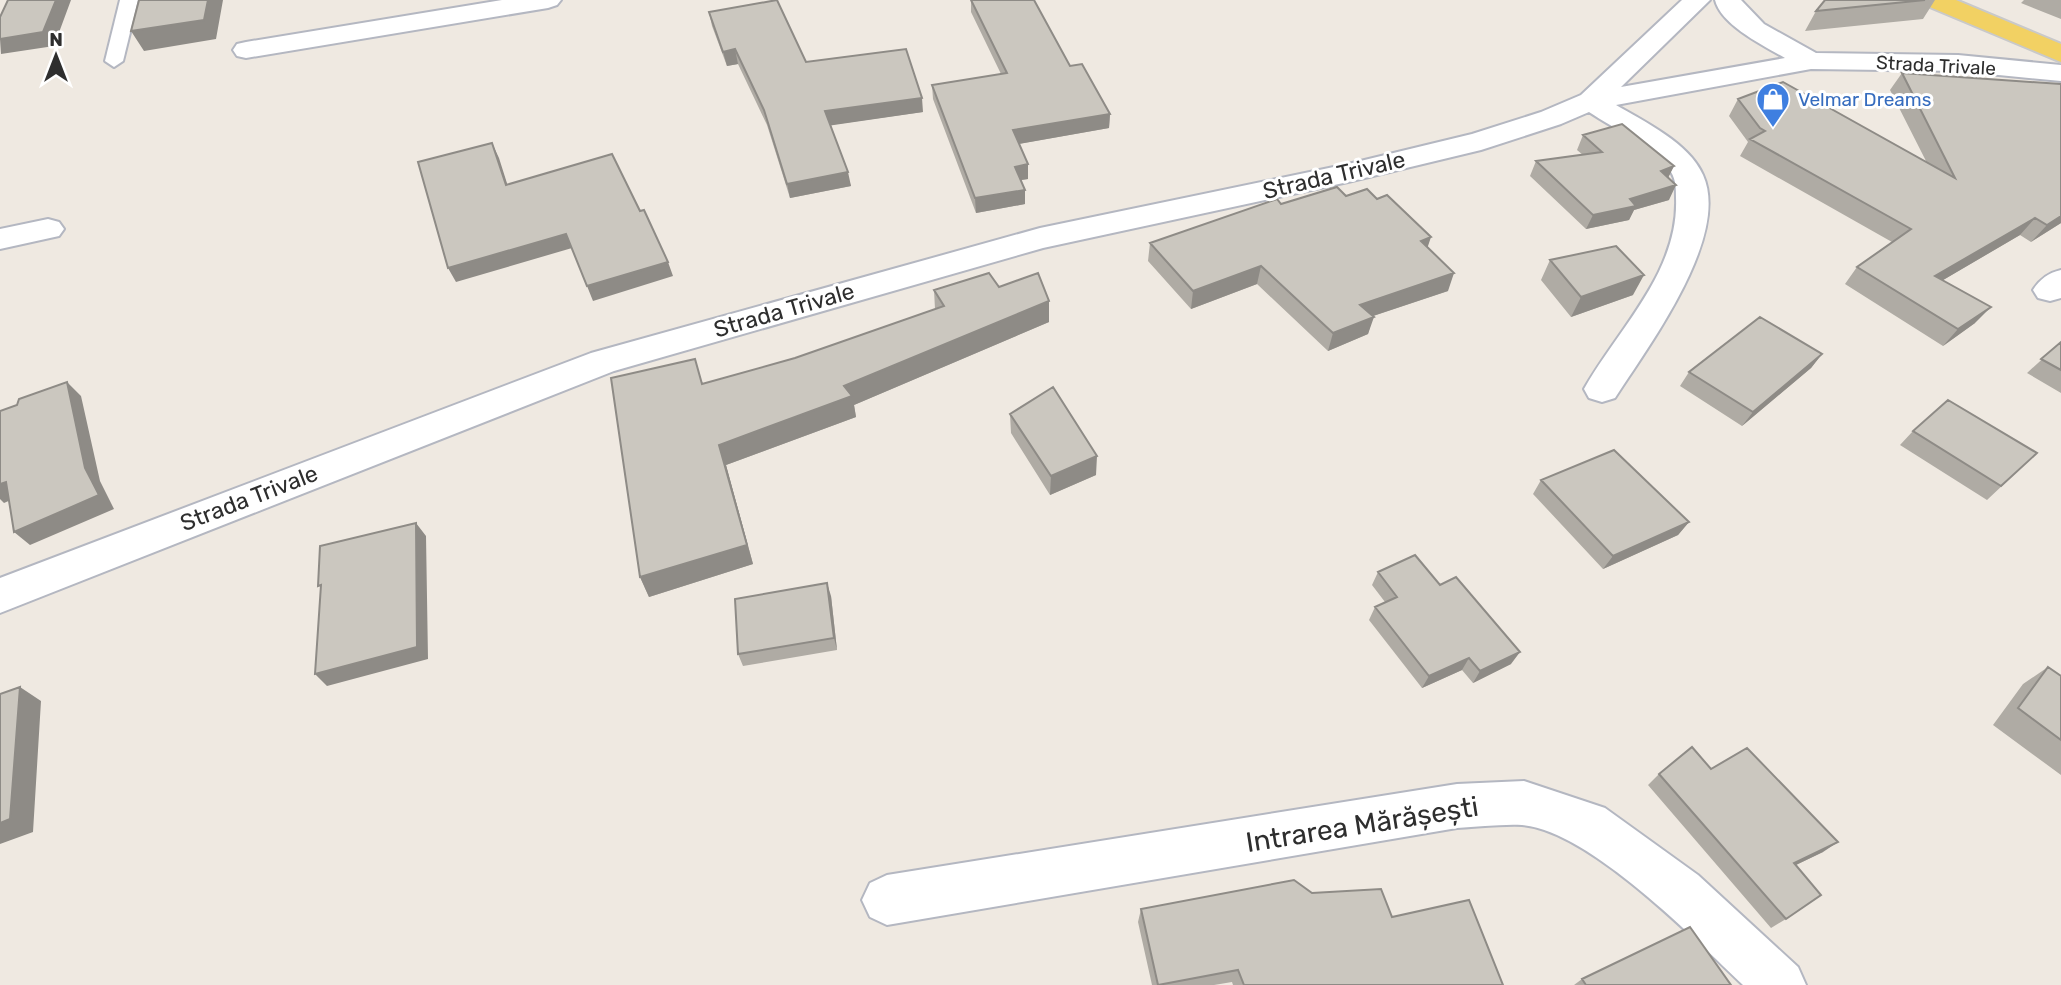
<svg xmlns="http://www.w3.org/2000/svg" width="2061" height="985" font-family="Rubik,sans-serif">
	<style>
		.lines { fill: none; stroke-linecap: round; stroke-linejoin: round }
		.lane-casing { stroke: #b4b7c1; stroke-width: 4 }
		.street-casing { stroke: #b4b7c1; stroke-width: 4 }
		.primary-casing { stroke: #c9c9c9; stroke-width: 4 }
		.lane { fill: #fff; fill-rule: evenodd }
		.street { fill: #fff; fill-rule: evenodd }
		.primary { fill: #f2d163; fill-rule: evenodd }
		.wall { fill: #afaba4 }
		.shaded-wall { fill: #8e8b86 }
		.building { fill: #cbc7bf; stroke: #8e8b86; stroke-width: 2 }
		.labels { text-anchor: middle; stroke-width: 6; stroke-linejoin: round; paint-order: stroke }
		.far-street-label { font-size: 19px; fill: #2e2e2e; stroke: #fff }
		.far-shop-label { font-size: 19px; fill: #366cbe; stroke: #fff; text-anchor: start }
		.street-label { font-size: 23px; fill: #2e2e2e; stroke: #fff }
		.near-street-label { font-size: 28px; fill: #2e2e2e; stroke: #fff }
	</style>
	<rect width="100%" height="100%" fill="#efe9e1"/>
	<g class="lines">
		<defs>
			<path id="lane" d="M120 0H138L123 61 114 67 105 61Z"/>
			<path id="street" d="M502 0H561L557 5 548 8 246 58 237 56 233 50 237 44 246 42Z
				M1682 0H1710L1621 87 1785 58C1764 46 1721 25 1715 0H1741L1764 24 1816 53 1958 55 2061 65V81L1958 71 1811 69 1616 105C1645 122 1689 143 1703 175 1731 237 1647 348 1615 398L1602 402 1589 398 1584 389C1618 329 1679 272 1676 198 1676 189 1676 180 1671 172 1652 146 1616 130 1589 112L1561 124 1481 150 1348 182 1043 248 614 371 0 613V578L591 353 1040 228 1348 164 1472 134 1541 112 1581 95Z
				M48 219 59 222 64 229 59 236 0 249V229Z
				M2061 270V298L2050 301 2038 298 2033 290C2040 279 2048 273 2061 270Z
				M1524 781 1605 808 1698 875 1798 967 1806 985H1743C1695 939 1588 830 1522 825 1501 824 1478 827 1457 828L887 925 870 917 862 900 870 883 887 875 1457 784Z"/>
			<path id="primary" d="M1921 0H1956L2061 44V62L1925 5Z"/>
		</defs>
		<!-- lane casing -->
		<use href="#lane" class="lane-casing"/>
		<!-- street casing -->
		<use href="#street" class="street-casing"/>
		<!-- primary casing -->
		<use href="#primary" class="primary-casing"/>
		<!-- lane -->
		<use href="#lane" class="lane"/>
		<!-- street -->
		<use href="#street" class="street"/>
		<!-- primary -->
		<use href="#primary" class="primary"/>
	</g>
	<!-- wall -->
	<path class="wall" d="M971 0H1034L1070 66 1110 114 1109 128 1018 144 1028 164V179L1021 180 1025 190V204L976 213 933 99 932 85 1001 74 971 12Z
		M1825 0H1935L1923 19 1805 31 1816 11Z
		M2024 0H2061V19L2021 3Z
		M709 12 806 62 923 112 830 125 851 186 790 198 767 125 738 64 727 66 712 26Z
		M1902 73 2061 223 2031 242 2020 235 1943 280 1975 323 1943 346 1845 284 1857 267 1892 242 1740 156 1748 142 1729 116 1738 99 1926 161 1890 90Z
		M1583 135 1674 166 1668 177 1669 200 1634 210 1629 220 1586 229 1530 176 1536 161 1583 155 1577 150Z
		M1346 196 1428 247 1448 291 1373 316 1368 334 1328 351 1257 284 1191 309 1148 261 1150 243 1281 204Z
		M1550 260 1633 295 1571 317 1541 280Z
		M999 287 1049 322 854 405 856 417 726 465 753 564 649 597 640 577 795 358 935 309 934 290Z
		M2061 342V393L2027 373Z
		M1822 354 1811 368 1742 426 1680 386 1689 372Z
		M1010 414 1096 475 1050 495 1011 433Z
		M1913 431 2037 453 1987 500 1900 445Z
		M1541 480 1689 522 1678 535 1603 569 1533 494Z
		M1378 572 1440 585 1511 664 1473 683 1462 670 1422 688 1369 620 1375 607 1385 602 1372 585Z
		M831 596 837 650 743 666 738 654Z
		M2048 667 2061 676V775L1993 725 2023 684Z
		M1711 769 1823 852 1796 865 1786 919 1771 928 1648 785 1659 774Z
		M1312 893 1392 917 1503 985H1233L1232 982 1214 985H1152L1138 922 1141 909Z
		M1582 979 1731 985H1574Z"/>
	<!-- shaded-wall -->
	<path class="shaded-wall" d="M56 0H71L54 46 1 54 0 39Z
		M208 0H223L216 39 144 51 131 31Z
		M735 49 738 64 727 66 723 52Z
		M922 98 923 112 827 126 825 111Z
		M1110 114 1109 128 1013 145V130Z
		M492 143 499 158 512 199 506 185Z
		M1028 164V179L1015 181V167Z
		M1674 166 1667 180 1661 171Z
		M848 172 851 186 790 198 787 184Z
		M1676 185 1669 200 1634 210 1629 220 1586 229 1593 215 1630 199Z
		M1025 190V204L976 213 975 198Z
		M2061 216V223L2031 242 2047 225Z
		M2035 218 2020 235 1921 293 1935 276Z
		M566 234 572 248 456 282 448 268Z
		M1431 237 1425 255 1421 241Z
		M668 262 673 276 593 301 587 286Z
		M1261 266 1257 284 1191 309 1193 291Z
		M1454 273 1448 291 1355 322 1360 305Z
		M1644 275 1633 295 1571 317 1581 297Z
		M1049 301V322L854 405 856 417 726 465 753 564 649 597 640 577 719 445 844 386Z
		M1991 307 1975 323 1943 346 1958 329Z
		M1374 317 1368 334 1328 351 1333 333Z
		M1822 354 1811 368 1742 426 1753 412Z
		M67 382 81 396 100 481 114 509 30 545 14 532Z
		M1097 456 1096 475 1050 495 1051 476Z
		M6 482 22 495 4 503 0 499V484Z
		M1689 522 1678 535 1603 569 1613 556Z
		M416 523 426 536 428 659 327 686 315 674Z
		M827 583 831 596 837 650 834 638Z
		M1520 652 1511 664 1473 683 1480 671Z
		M1469 658 1462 670 1422 688 1429 676Z
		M20 687 41 701 33 832 0 844V823Z
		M1838 842 1823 852 1779 873 1794 863Z"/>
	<!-- building -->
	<path class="building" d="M8 0H56L43 32 0 39V17Z
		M139 0H208L204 20 131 31Z
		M777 0 806 62 906 49 922 98 825 111 848 172 787 184 764 110 735 49 723 52 709 12Z
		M971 0H1034L1070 66 1082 64 1110 114 1013 130 1028 164 1015 167 1025 190 975 198 932 85 1007 73Z
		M1825 0H1925L1816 11Z
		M1902 73 2061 84V216L2047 225 2035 218 1935 276 1991 307 1958 329 1857 267 1911 229 1750 139 1765 131 1760 128 1738 99 1783 82 1955 178Z
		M1622 124 1674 166 1661 171 1676 185 1630 199 1636 206 1593 215 1536 161 1602 152 1583 135Z
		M492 143 506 185 612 154 640 211 644 210 668 262 587 286 566 234 448 268 418 162Z
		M1337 187 1346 196 1367 189 1377 199 1387 195 1431 237 1421 241 1454 273 1360 305 1374 317 1333 333 1261 266 1193 291 1150 243 1277 199 1281 204Z
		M1616 246 1644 275 1581 297 1550 260Z
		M989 273 999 287 1038 273 1049 301 844 386 852 396 719 445 747 545 640 577 611 378 695 359 702 384 795 358 944 306 934 290Z
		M1760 317 1822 354 1753 412 1689 372Z
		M2061 342V370L2041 359Z
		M67 382 85 468 99 495 14 532 6 482 0 484V411L17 405 19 399Z
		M1053 387 1097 456 1051 476 1010 414Z
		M1948 400 2037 453 2001 486 1913 431Z
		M1614 450 1689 522 1613 556 1541 480Z
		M416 523 417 647 315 674 321 585 318 586 320 546Z
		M1415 555 1440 585 1456 577 1520 652 1480 671 1469 658 1429 676 1375 607 1397 597 1378 572Z
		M827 583 834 638 738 654 735 599Z
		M2048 667 2061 676V740L2018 708Z
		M20 687 10 819 0 823V694Z
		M1692 747 1711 769 1747 748 1838 842 1794 863 1821 895 1786 919 1659 774Z
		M1294 880 1312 893 1381 889 1392 917 1469 900 1503 985H1244L1238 970 1158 985 1141 909Z
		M1690 927 1731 985H1586L1582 979Z"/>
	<!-- icons -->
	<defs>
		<symbol id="shop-pin" viewBox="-11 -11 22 30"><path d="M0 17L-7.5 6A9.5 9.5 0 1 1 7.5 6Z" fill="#3f7fe0" stroke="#fff"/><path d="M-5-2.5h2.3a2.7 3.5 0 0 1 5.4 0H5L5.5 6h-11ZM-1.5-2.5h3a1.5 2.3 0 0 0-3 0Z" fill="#fff"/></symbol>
	</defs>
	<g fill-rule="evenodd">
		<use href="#shop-pin" x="1754" y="80" width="38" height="52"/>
	</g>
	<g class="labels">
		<!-- far-street labels -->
		<g class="far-street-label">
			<text transform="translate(1936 65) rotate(3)" y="7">Strada Trivale</text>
		</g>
		<!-- far-shop labels -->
		<g class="far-shop-label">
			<text x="1798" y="106">Velmar Dreams</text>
		</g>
		<!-- street labels -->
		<g class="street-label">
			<text transform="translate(1334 175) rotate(-13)" y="8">Strada Trivale</text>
			<text transform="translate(784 310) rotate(-16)" y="8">Strada Trivale</text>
			<text transform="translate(249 498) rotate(-21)" y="8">Strada Trivale</text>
		</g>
		<!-- near-street labels -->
		<g class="near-street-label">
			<text transform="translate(1362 824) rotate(-9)" y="10">Intrarea Mărășești</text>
		</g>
	</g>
	<!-- north arrow -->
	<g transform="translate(56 56)" stroke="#ffffff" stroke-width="5" paint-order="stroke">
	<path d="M0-5L12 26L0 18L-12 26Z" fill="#2e2e2e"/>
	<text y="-10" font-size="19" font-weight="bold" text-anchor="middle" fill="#2e2e2e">N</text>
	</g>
</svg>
